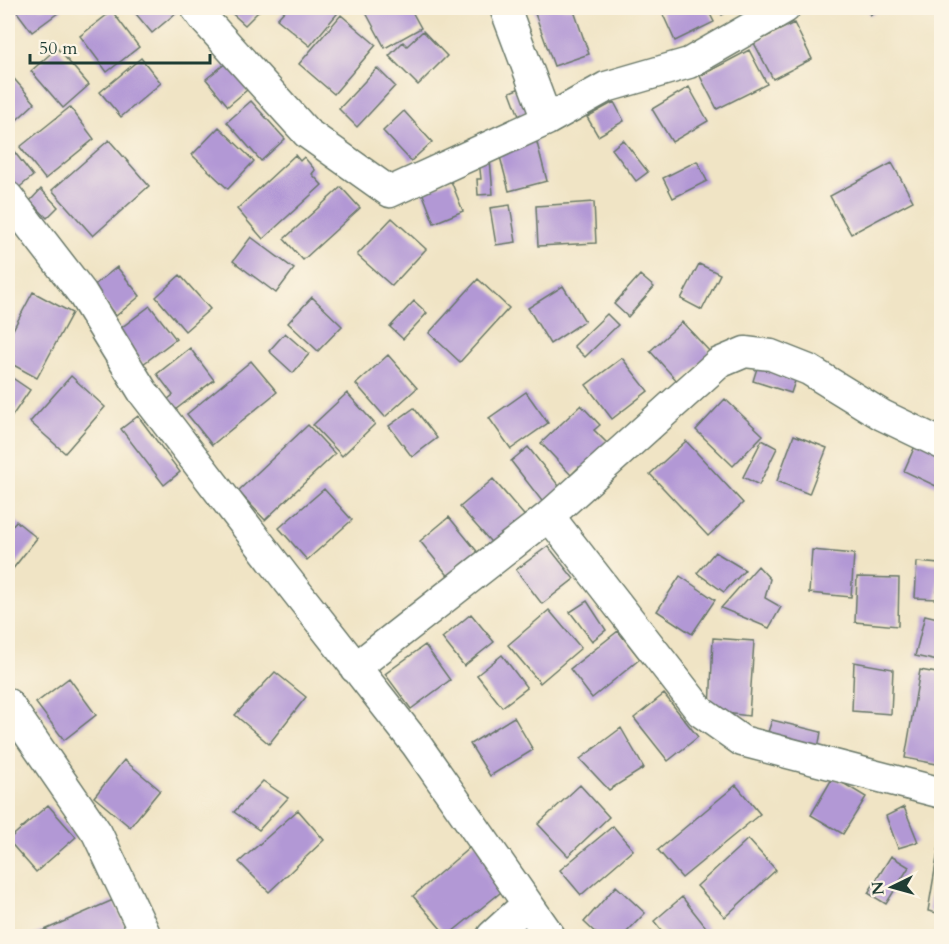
<svg xmlns="http://www.w3.org/2000/svg" width="949" height="944" font-family="Cardo,serif">
	<style>
		.building { fill: #b298d5 }
		.lines { fill: none; stroke-linecap: round; stroke-linejoin: round }
		.minor-casing { stroke: #687767; stroke-width: 33 }
		.minor { stroke: #fff; stroke-width: 30 }
	</style>
	<rect width="100%" height="100%" fill="#fcf5e5"/>
	<filter id="ink" filterUnits="userSpaceOnUse"><feTurbulence type="fractalNoise" baseFrequency=".0167" numOctaves="2"/><feDisplacementMap in="SourceGraphic" scale="12" xChannelSelector="R" yChannelSelector="G"/><feConvolveMatrix kernelMatrix="1 2 1 2 8 2 1 2 1" color-interpolation-filters="sRGB"/></filter>
	<filter id="wash" filterUnits="userSpaceOnUse"><feTurbulence type="fractalNoise" baseFrequency=".008" numOctaves="4" result="noise"/><feDisplacementMap in="SourceGraphic" scale="24" xChannelSelector="R" yChannelSelector="G"/><feGaussianBlur stdDeviation="1.35" result="paint"/><feColorMatrix in="noise" values="0 0 0 0 0 0 0 0 0 0 0 0 0 0 0 0 0 1.4 0 .05"/><feComposite in="paint" operator="in"/></filter>
	<g filter="url(#wash)">
		<rect width="100%" height="100%" fill="#f0e4c5"/>
		<g id="blocks">
			<!-- building -->
			<path class="building" d="M14 8H60L62 10 32 32Z
				M131 8H182L152 33Z
				M226 8H262L245 25Z
				M287 8H342L310 46 277 19Z
				M367 8H410L421 28 385 48 364 9Z
				M450 8H471L453 15Z
				M533 8H573L589 54 554 66Z
				M660 8H707L714 22 675 41Z
				M718 8H734L722 15Z
				M866 8H882L871 15Z
				M112 11 139 47 107 72 80 36Z
				M341 15 376 45 334 94 299 64Z
				M794 23 812 59 773 79 754 43Z
				M423 31 447 56 418 85 389 56 403 42 407 46Z
				M57 48 89 85 63 108 31 71Z
				M749 50 767 84 717 109 700 76Z
				M141 58 161 83 121 117 100 92Z
				M231 59 253 85 228 106 206 79Z
				M377 68 395 86 357 127 339 109Z
				M9 73 35 103 8 128V74Z
				M528 85 537 110 519 116 510 92Z
				M689 87 708 121 672 142 652 109Z
				M251 101 285 139 261 161 227 122Z
				M614 102 624 121 598 136 587 117Z
				M70 107 94 139 45 179 20 147Z
				M404 111 432 142 411 161 383 131Z
				M219 127 254 161 228 189 192 155Z
				M536 139 547 181 509 191 498 149Z
				M109 140 149 186 93 236 52 190Z
				M623 140 648 172 636 181 612 149Z
				M9 145 33 176 16 190 8 178Z
				M295 155 300 161 304 157 315 170 312 174 322 185 263 239 237 209Z
				M490 159 493 194 478 195 477 179H481L479 160Z
				M697 161 707 181 673 198 663 178Z
				M892 163 913 201 851 234 830 196Z
				M451 181 463 211 434 223 422 192Z
				M341 187 360 208 303 260 284 239Z
				M41 189 58 207 47 218 30 201Z
				M594 202 596 243 538 246 536 206Z
				M510 205 516 242 496 245 490 208Z
				M392 218 426 249 392 286 357 255Z
				M251 237 294 269 276 293 233 261Z
				M699 264 720 274 702 310 681 299Z
				M117 267 140 296 116 316 92 287Z
				M180 275 210 309 185 331 156 297Z
				M640 275 654 287 628 317 614 304Z
				M478 279 509 308 460 362 429 333Z
				M563 286 585 321 550 344 528 308Z
				M33 292 72 313 37 378 8 362V339Z
				M312 297 342 326 318 351 288 323Z
				M414 301 427 313 403 339 390 327Z
				M150 306 176 339 143 364 117 331Z
				M607 314 618 325 585 357 574 346Z
				M682 322 711 353 679 383 650 351Z
				M285 333 309 354 293 373 269 351Z
				M190 348 214 380 171 413 163 403 173 395 157 374Z
				M388 355 417 388 385 417 356 384Z
				M622 358 648 391 612 419 586 385Z
				M251 361 277 392 212 445 187 414Z
				M758 365 796 378 791 393 753 381Z
				M8 375 30 390 8 422Z
				M71 376 105 407 65 453 30 422Z
				M526 392 548 423 511 449 489 418Z
				M347 393 375 424 342 456 313 425Z
				M725 399 763 435 733 466 696 430Z
				M581 405 600 425 594 430 609 445 582 470 579 467 571 475 541 443Z
				M414 408 437 438 412 457 389 426Z
				M138 416 180 472 164 485 121 429Z
				M308 425 335 454 265 520 238 491Z
				M794 435 827 448 809 494 777 481Z
				M919 437 942 447V480L938 487 904 471Z
				M762 440 777 448 759 485 743 477Z
				M686 441 743 503 708 536 650 474Z
				M528 447 563 491 545 505 511 461Z
				M493 479 529 521 497 549 460 507Z
				M324 489 352 520 307 560 279 528Z
				M449 517 484 560 455 584 420 541Z
				M16 521 37 538 8 575V531Z
				M548 546 574 579 542 604 516 570Z
				M812 550 854 554 851 597 809 593Z
				M715 552 745 570 724 592 697 573Z
				M917 562 939 564 937 599 915 598Z
				M758 566 770 579 765 598 781 607 769 628 721 608Z
				M680 576 715 600 692 634 657 611Z
				M857 577 899 578 898 626 855 622Z
				M587 601 606 630 592 641 570 612Z
				M549 610 581 648 540 683 508 645Z
				M471 614 494 642 464 666 442 638Z
				M925 615 942 619V662L915 656Z
				M618 631 640 659 592 698 570 669Z
				M713 638 754 641 749 716 710 711Z
				M425 645 450 680 411 709 385 674Z
				M502 655 527 688 502 707 477 675Z
				M854 662 893 669 891 714 852 711Z
				M920 670 942 674V765L905 758Z
				M275 672 306 697 269 744 235 715Z
				M69 678 96 715 64 740 36 703Z
				M664 694 698 737 668 761 634 718Z
				M514 717 533 750 490 776 470 744Z
				M772 720 821 732 816 760 766 738Z
				M621 728 644 768 609 790 580 759Z
				M124 760 160 790 130 827 94 797Z
				M833 777 866 797 843 834 811 815Z
				M263 781 288 798 259 830 234 812Z
				M580 785 609 817 568 856 538 824Z
				M736 785 760 814 682 878 658 850Z
				M48 805 76 837 36 872 8 840Z
				M904 807 918 842 898 848 886 816Z
				M298 810 324 840 269 892 239 862Z
				M613 826 633 850 581 895 560 870Z
				M748 839 776 870 725 917 697 886Z
				M940 840H942V914L928 911Z
				M476 842 511 884 447 936 413 896Z
				M891 856 909 867 886 904 868 893Z
				M616 886 645 913 623 936H599L584 922Z
				M682 897 709 931 702 936H666L654 921Z
				M113 900 129 936H31Z"/>
		</g>
	</g>
	<g filter="url(#ink)">
		<use href="#blocks" fill-opacity="0" stroke="#687767" stroke-width="1.5"/>
		<g class="lines">
			<defs>
				<path id="minor" d="M196 8 205 20 307 133 390 192 547 120 606 87 689 63 785 8
					M505 8 547 120
					M8 197 82 293 143 392 285 577 416 744 550 936
					M549 516 701 712 742 741 942 793
					M355 668 549 516 719 363 745 352 771 355 809 370 882 415 942 444
					M8 704 97 833 146 936
					M492 936 527 904"/>
			</defs>
			<!-- minor casing -->
			<use href="#minor" class="minor-casing"/>
			<!-- minor -->
			<use href="#minor" class="minor"/>
		</g>
	</g>
	<!-- margin -->
	<rect width="949" height="944" fill="none" stroke="#fcf5e5" stroke-width="30"/>
	<!-- north arrow -->
	<g transform="translate(892 887) rotate(265)" stroke="#fcf5e5" stroke-width="4.5" paint-order="stroke">
	<path d="M0-4.5L10 22L0 15L-10 22Z" fill="#1f3d34"/>
	<text y="-9" font-size="16" font-weight="bold" text-anchor="middle" fill="#1f3d34">N</text>
	</g>
	<!-- scale -->
	<path d="M30 54v9h180v-9" fill="none" stroke="#1f3d34" stroke-width="3"/>
	<text x="39" y="54" font-size="18" fill="#1f3d34" stroke="#fcf5e5" stroke-width="4.5" paint-order="stroke">50 m</text>
</svg>
